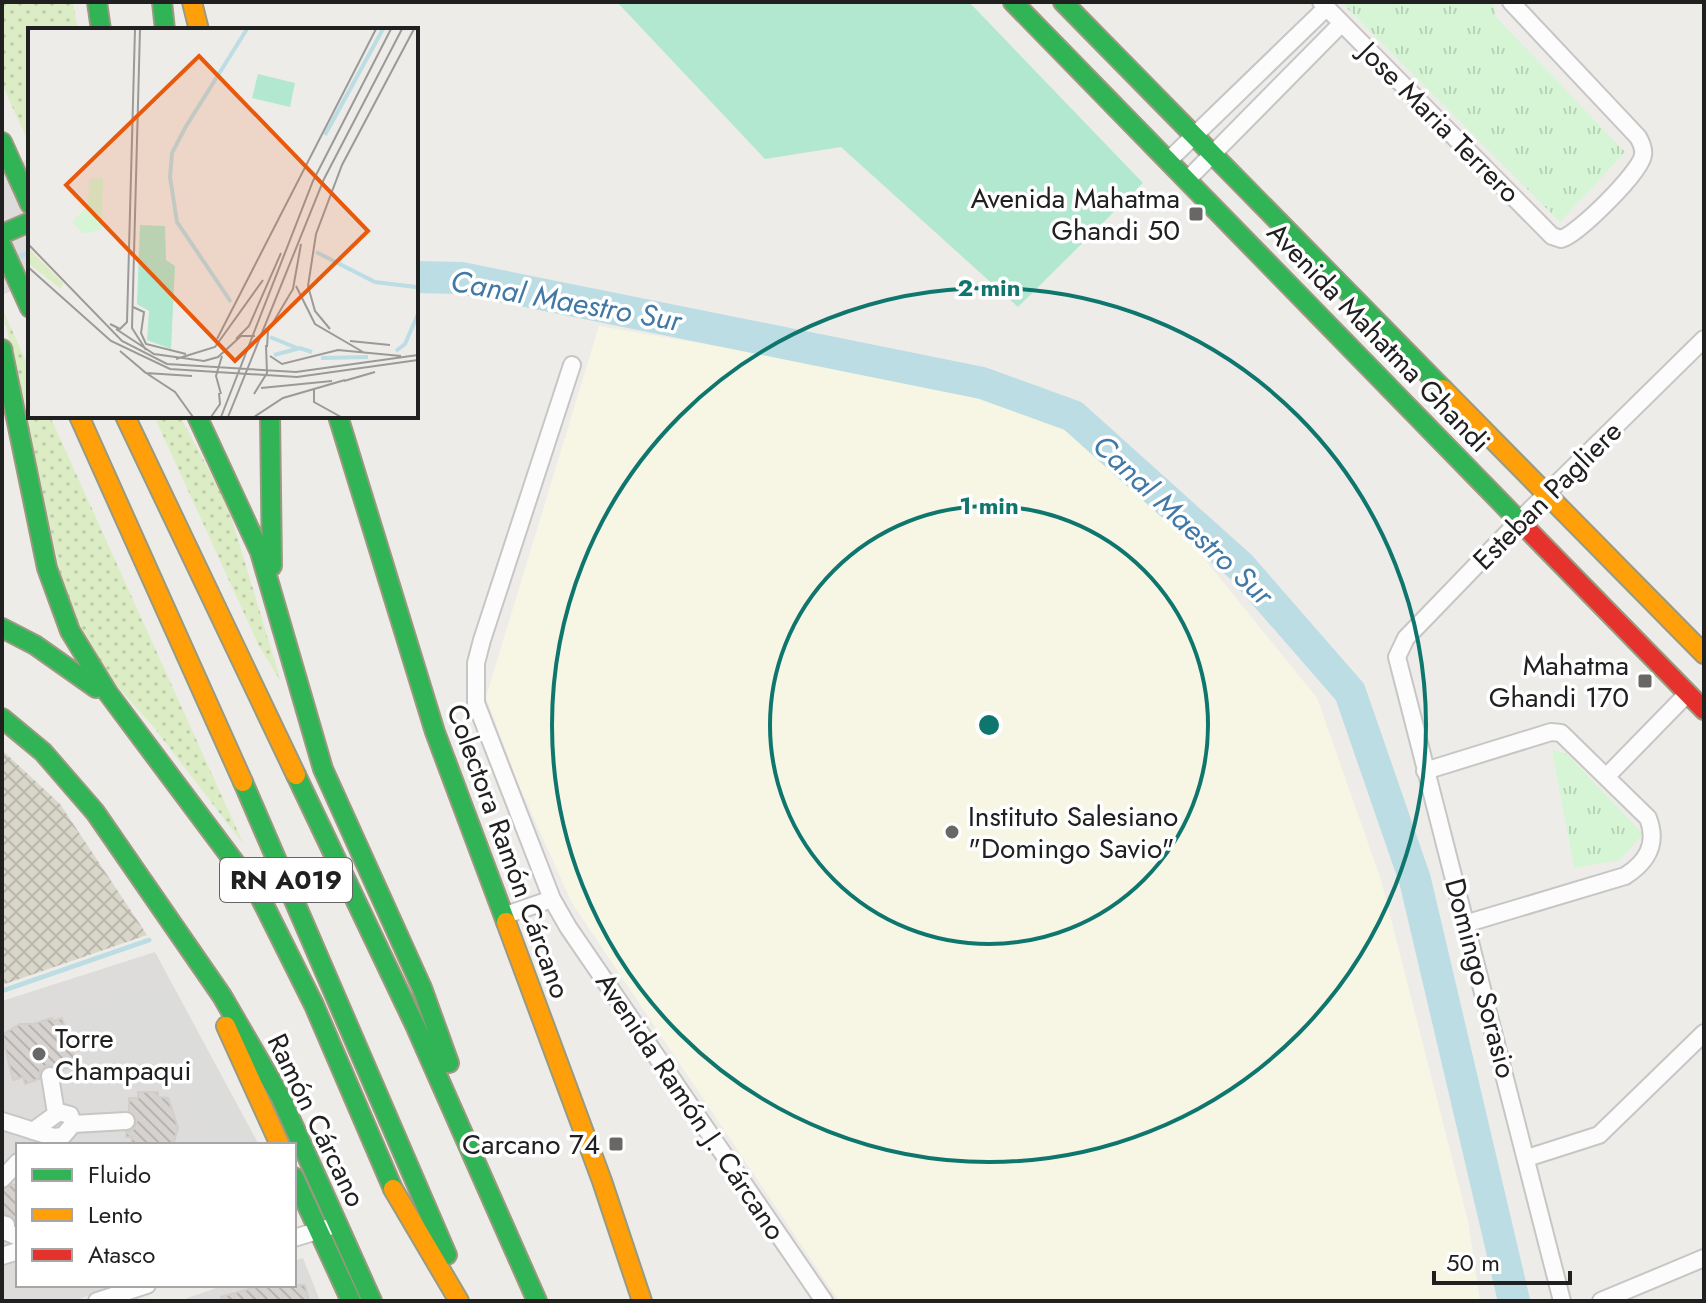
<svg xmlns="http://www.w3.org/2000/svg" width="1706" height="1303" font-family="Jost,sans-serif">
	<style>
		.residential { fill: #dddcda }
		.education { fill: #f7f6e5 }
		.religious { fill: #dcdcda }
		.construction { fill: url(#construction-cross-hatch) }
		.grass { fill: url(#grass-dots) }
		.park { fill: url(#park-tufts) }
		.pitch { fill: #b2e8cf }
		.pier { fill: #dddcdb }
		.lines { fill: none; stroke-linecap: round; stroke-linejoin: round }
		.stream { stroke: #bbdde3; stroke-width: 5 }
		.river { stroke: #bbdde3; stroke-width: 32 }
		.building { fill: url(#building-back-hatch); stroke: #d2ceca; stroke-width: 2 }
		.street-casing { stroke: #c7c6c5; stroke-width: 20 }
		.fast-casing { stroke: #999a7f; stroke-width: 22 }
		.slow-casing { stroke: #999a7f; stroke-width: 22 }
		.jam-casing { stroke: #999a7f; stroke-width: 22 }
		.street { stroke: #fcfcfc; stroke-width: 16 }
		.fast { stroke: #30b455; stroke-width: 18 }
		.slow { stroke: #ff9f0a; stroke-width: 18 }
		.jam { stroke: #e5322d; stroke-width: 18 }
		.ring { fill: none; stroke: #0f766e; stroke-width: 4 }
		.poi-dot { fill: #686766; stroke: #fff; stroke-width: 3 }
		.labels { text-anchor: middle; stroke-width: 7; stroke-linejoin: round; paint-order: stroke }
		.shield { fill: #fff; stroke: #636363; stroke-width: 2 }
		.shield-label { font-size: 26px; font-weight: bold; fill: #202020 }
		.street-label { font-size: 28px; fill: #202020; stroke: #fff }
		.poi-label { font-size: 28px; fill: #202020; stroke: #fff; text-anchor: end }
		.water-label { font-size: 30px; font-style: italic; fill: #4178a6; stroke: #fff }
		.inset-river { fill: none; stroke: #bbdde3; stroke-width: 4 }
		.inset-road { fill: none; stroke: #9c9a99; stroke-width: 2 }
		.view { fill: #e8590c; fill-opacity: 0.15; stroke: #e8590c; stroke-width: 4 }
		.inset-edge { fill: none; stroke: #202020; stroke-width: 4 }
		.centre { fill: #0f766e; stroke: #fff; stroke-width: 4 }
		.ring-label { font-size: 24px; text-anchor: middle; font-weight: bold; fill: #0f766e; stroke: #fff; stroke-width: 7; stroke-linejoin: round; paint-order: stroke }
	</style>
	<defs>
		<pattern id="construction-cross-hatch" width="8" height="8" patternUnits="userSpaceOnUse" patternTransform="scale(2)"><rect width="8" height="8" fill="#d9d7ca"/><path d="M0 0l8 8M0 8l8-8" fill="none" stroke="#bab8ad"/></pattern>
		<pattern id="grass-dots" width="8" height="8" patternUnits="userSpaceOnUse" patternTransform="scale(2)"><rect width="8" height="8" fill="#dcedc6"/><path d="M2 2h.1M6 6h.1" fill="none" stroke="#bccbaa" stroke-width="1.8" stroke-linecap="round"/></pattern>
		<pattern id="park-tufts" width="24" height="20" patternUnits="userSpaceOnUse" patternTransform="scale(2)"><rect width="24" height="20" fill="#d6f5d5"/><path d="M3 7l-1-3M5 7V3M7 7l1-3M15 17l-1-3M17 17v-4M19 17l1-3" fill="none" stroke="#b7d2b7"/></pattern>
		<pattern id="building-back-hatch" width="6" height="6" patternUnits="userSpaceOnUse" patternTransform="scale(2)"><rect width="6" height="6" fill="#d5d2d0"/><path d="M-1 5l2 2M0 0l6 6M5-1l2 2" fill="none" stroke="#b7b4b2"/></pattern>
	</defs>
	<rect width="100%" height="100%" fill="#eeece9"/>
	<!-- residential -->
	<path class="residential" d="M155 952 259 1145H18V1285H123L73 1301H2V1001Z
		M303 1258 320 1301H179L225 1285H294V1261Z"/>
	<!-- education -->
	<path class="education" d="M599 326 978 391 1066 423 1162 507 1317 698 1381 880 1468 1221 1480 1301H839L572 903 519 785 486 697Z"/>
	<!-- religious -->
	<path class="religious" d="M169 981 259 1145H211L168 1062 102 1088 75 1010Z"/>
	<!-- construction -->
	<path class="construction" d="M2 750 60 804 147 935 2 985Z"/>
	<!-- grass -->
	<path class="grass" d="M2 2H73L78 30H30V146L2 84Z
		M2 308 30 370V416H50L244 845 152 725 112 681 67 603Z
		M154 416H180L228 506 281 682 259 646Z"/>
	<!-- park -->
	<path class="park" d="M1341 2H1494L1495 16 1625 152 1560 222Z
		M1552 750 1567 754 1643 834 1620 860 1574 868Z"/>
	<!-- pitch -->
	<path class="pitch" d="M617 2H969L1143 183 1018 307 841 147 765 159Z"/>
	<!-- pier -->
	<path class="pier" d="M30 158V283L2 295V171Z"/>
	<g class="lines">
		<!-- stream -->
		<path class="stream" d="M16 258 30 252
			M2 991 149 940"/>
		<!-- river -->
		<path class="river" d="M416 277 461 278 982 383 1073 416 1241 567 1350 692 1415 880 1514 1301"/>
	</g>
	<!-- building -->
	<path class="building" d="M52 1018 53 1021 62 1018 76 1062 60 1072 55 1066 47 1065 40 1071 39 1079 25 1084 23 1077 13 1080 2 1035 20 1024H33Z
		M138 1092H158V1097L168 1098 178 1128 173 1145H131L132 1137H126V1132L133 1130 137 1121 129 1111V1098H138Z
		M12 1184 18 1186V1225L13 1217 2 1213V1190Z
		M263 1285H305L309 1301H222L221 1297Z"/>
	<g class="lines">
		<defs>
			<path id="street" d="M1321 2 1552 236 1561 239C1577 235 1641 172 1643 155 1644 148 1641 142 1638 137L1511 2
				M1168 161 1326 8
				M1187 180 1342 23
				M572 365 482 640 476 663V703L552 899 568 927 824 1301
				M1425 771 1551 732 1561 733 1648 818C1658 844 1647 862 1625 876L1468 923
				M1607 776 1687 694
				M503 916 552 899
				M50 1076 56 1113
				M2 1121 53 1137 63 1136 73 1124 126 1121
				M33 1131 59 1112 70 1115 73 1124
				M1527 1158 1599 1135 1704 1033
				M2 1179 18 1162
				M2 1224 6 1225 4 1231 18 1237
				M294 1238 327 1228
				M2 1256 18 1251
				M97 1301 147 1285
				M1562 1301 1397 657 1406 638 1519 521 1704 339
				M1601 1301 1704 1258"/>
			<path id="fast" d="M97 2 101 30
				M162 2 165 30
				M1013 2 1527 529
				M1063 2 1443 389
				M2 142 30 204
				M2 234 30 222
				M2 246 30 308
				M2 349 47 568 70 631 108 693 259 895 314 1005 393 1189
				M197 416 260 552 323 769 422 988 449 1063
				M270 416 272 566
				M338 416 435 732 506 922
				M2 628 35 645 96 688
				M2 718 43 752 95 812 222 996 281 1098 372 1301
				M296 775 415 1025 537 1301
				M243 782 447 1255
				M294 1177 351 1301"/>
			<path id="slow" d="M192 2 199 30
				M1443 389 1704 654
				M79 416 243 782
				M125 416 296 775
				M506 922 602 1181 642 1301
				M226 1026 280 1145
				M393 1189 459 1301"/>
			<path id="jam" d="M1527 529 1704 710"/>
		</defs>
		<!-- street casing -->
		<use href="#street" class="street-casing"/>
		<!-- fast casing -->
		<use href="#fast" class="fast-casing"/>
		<!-- slow casing -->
		<use href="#slow" class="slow-casing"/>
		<!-- jam casing -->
		<use href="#jam" class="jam-casing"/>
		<!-- street -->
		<use href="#street" class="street"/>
		<!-- fast -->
		<use href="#fast" class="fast"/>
		<!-- slow -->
		<use href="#slow" class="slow"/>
		<!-- jam -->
		<use href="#jam" class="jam"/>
	</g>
	<!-- distance rings -->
	<g class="ring">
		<circle cx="989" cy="725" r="219"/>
		<circle cx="989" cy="725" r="437"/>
	</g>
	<!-- markers -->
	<g class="poi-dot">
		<rect x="1188" y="206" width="16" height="16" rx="4"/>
		<rect x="1637" y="673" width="16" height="16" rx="4"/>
		<circle cx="952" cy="832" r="8"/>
		<circle cx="39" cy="1054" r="8"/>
		<rect x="608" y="1136" width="16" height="16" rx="4"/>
	</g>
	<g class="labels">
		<!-- shield labels -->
		<rect class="shield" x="220" y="858" width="132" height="44" rx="6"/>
		<g class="shield-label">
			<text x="286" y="889">RN A019</text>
		</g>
		<!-- street labels -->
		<g class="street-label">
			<text transform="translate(1440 122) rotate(45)" y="10">Jose Maria Terrero</text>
			<text transform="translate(1379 337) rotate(46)" y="10">Avenida Mahatma Ghandi</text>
			<text transform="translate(1547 495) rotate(-45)" y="10">Esteban Pagliere</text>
			<text transform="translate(509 851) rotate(70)" y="10">Colectora Ramón Cárcano</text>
			<text transform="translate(1481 978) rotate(75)" y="10">Domingo Sorasio</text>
			<text transform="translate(691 1106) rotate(56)" y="10">Avenida Ramón J. Cárcano</text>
			<text transform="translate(317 1120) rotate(64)" y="10">Ramón Cárcano</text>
		</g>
		<!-- poi labels -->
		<g class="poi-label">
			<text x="1180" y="208">Avenida Mahatma<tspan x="1180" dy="32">Ghandi 50</tspan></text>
			<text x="1629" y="675">Mahatma<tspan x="1629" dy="32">Ghandi 170</tspan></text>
			<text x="968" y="826" text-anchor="start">Instituto Salesiano<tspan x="968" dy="32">"Domingo Savio"</tspan></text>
			<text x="55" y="1048" text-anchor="start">Torre<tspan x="55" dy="32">Champaqui</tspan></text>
			<text x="600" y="1154">Carcano 74</text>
		</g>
		<!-- water labels -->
		<g class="water-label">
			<text transform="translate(566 301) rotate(10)" y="10">Canal Maestro Sur</text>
			<text transform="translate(1183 520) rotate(43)" y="10">Canal Maestro Sur</text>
		</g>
	</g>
	<!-- overview -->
	<g transform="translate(28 28)">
		<rect width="390" height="390" fill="#eeece9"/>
		<path d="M0 220 35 255 33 261 0 235Z" fill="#dcedc6"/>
		<path d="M75 150 74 201 56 206 44 194 60 178 61 151Z" fill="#d6f5d5"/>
		<path d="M230 46 267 55 262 79 224 70ZM112 197 137 198 138 232 147 238 143 321 119 312 121 283 109 276Z" fill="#b2e8cf"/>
		<path class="inset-river" d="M297 107 355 1M288 224 347 254 388 259M203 274 149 194 142 149 144 125 157 100 219 1M242 309 269 320M368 323 377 316 390 286M246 327 272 320 284 324M293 330 340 329"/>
		<path class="inset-road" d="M112 1 104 300 118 322M0 216 94 313 139 336 268 344 390 327M0 239 83 313 142 341 269 349 390 332M268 258 287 296 335 324M105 279 116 284 113 305 118 316 158 326M82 296 92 301 99 294 107 1M88 301 126 326 176 333 190 329 213 308H227M302 301 287 283 280 258 288 206 314 137 386 1M189 311 348 1M208 311 221 298 253 225M322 313 362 317M239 319 240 303 265 261 273 216M92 323 118 345 164 348M242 328 254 336 310 322 373 328M148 331 187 319 235 252M115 343 147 364 165 389M316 353 347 344M233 360 304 353M286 361V374L313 389M193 366 188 348 194 328M226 366 239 345 238 317M183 389 192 376 191 365M193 389 285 153 363 1M200 389 296 151 374 1M226 389 255 370 317 352"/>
		<path class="view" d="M171 28 340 203 207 333 38 157Z"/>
		<rect width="390" height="390" class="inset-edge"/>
	</g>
	<circle cx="989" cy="725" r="12" class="centre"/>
	<g class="ring-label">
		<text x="989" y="296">2 min</text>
		<text x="989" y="514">1 min</text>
	</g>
	<!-- border -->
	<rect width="1706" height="1303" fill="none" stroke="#202020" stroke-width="8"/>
	<!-- legend -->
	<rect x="16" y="1143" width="280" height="144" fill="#ffffff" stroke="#a6a6a6" stroke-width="2"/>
	<rect x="32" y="1169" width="40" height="12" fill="#30b455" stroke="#a6a6a6" stroke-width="2"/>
	<text x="88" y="1183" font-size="24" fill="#202020">Fluido</text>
	<rect x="32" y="1209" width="40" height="12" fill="#ff9f0a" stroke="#a6a6a6" stroke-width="2"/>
	<text x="88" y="1223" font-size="24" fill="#202020">Lento</text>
	<rect x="32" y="1249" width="40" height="12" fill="#e5322d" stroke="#a6a6a6" stroke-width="2"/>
	<text x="88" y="1263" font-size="24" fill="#202020">Atasco</text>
	<!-- scale -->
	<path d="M1434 1271v12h136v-12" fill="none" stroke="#202020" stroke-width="4"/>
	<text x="1446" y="1271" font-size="24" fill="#202020" stroke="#ffffff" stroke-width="6" paint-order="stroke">50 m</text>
</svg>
